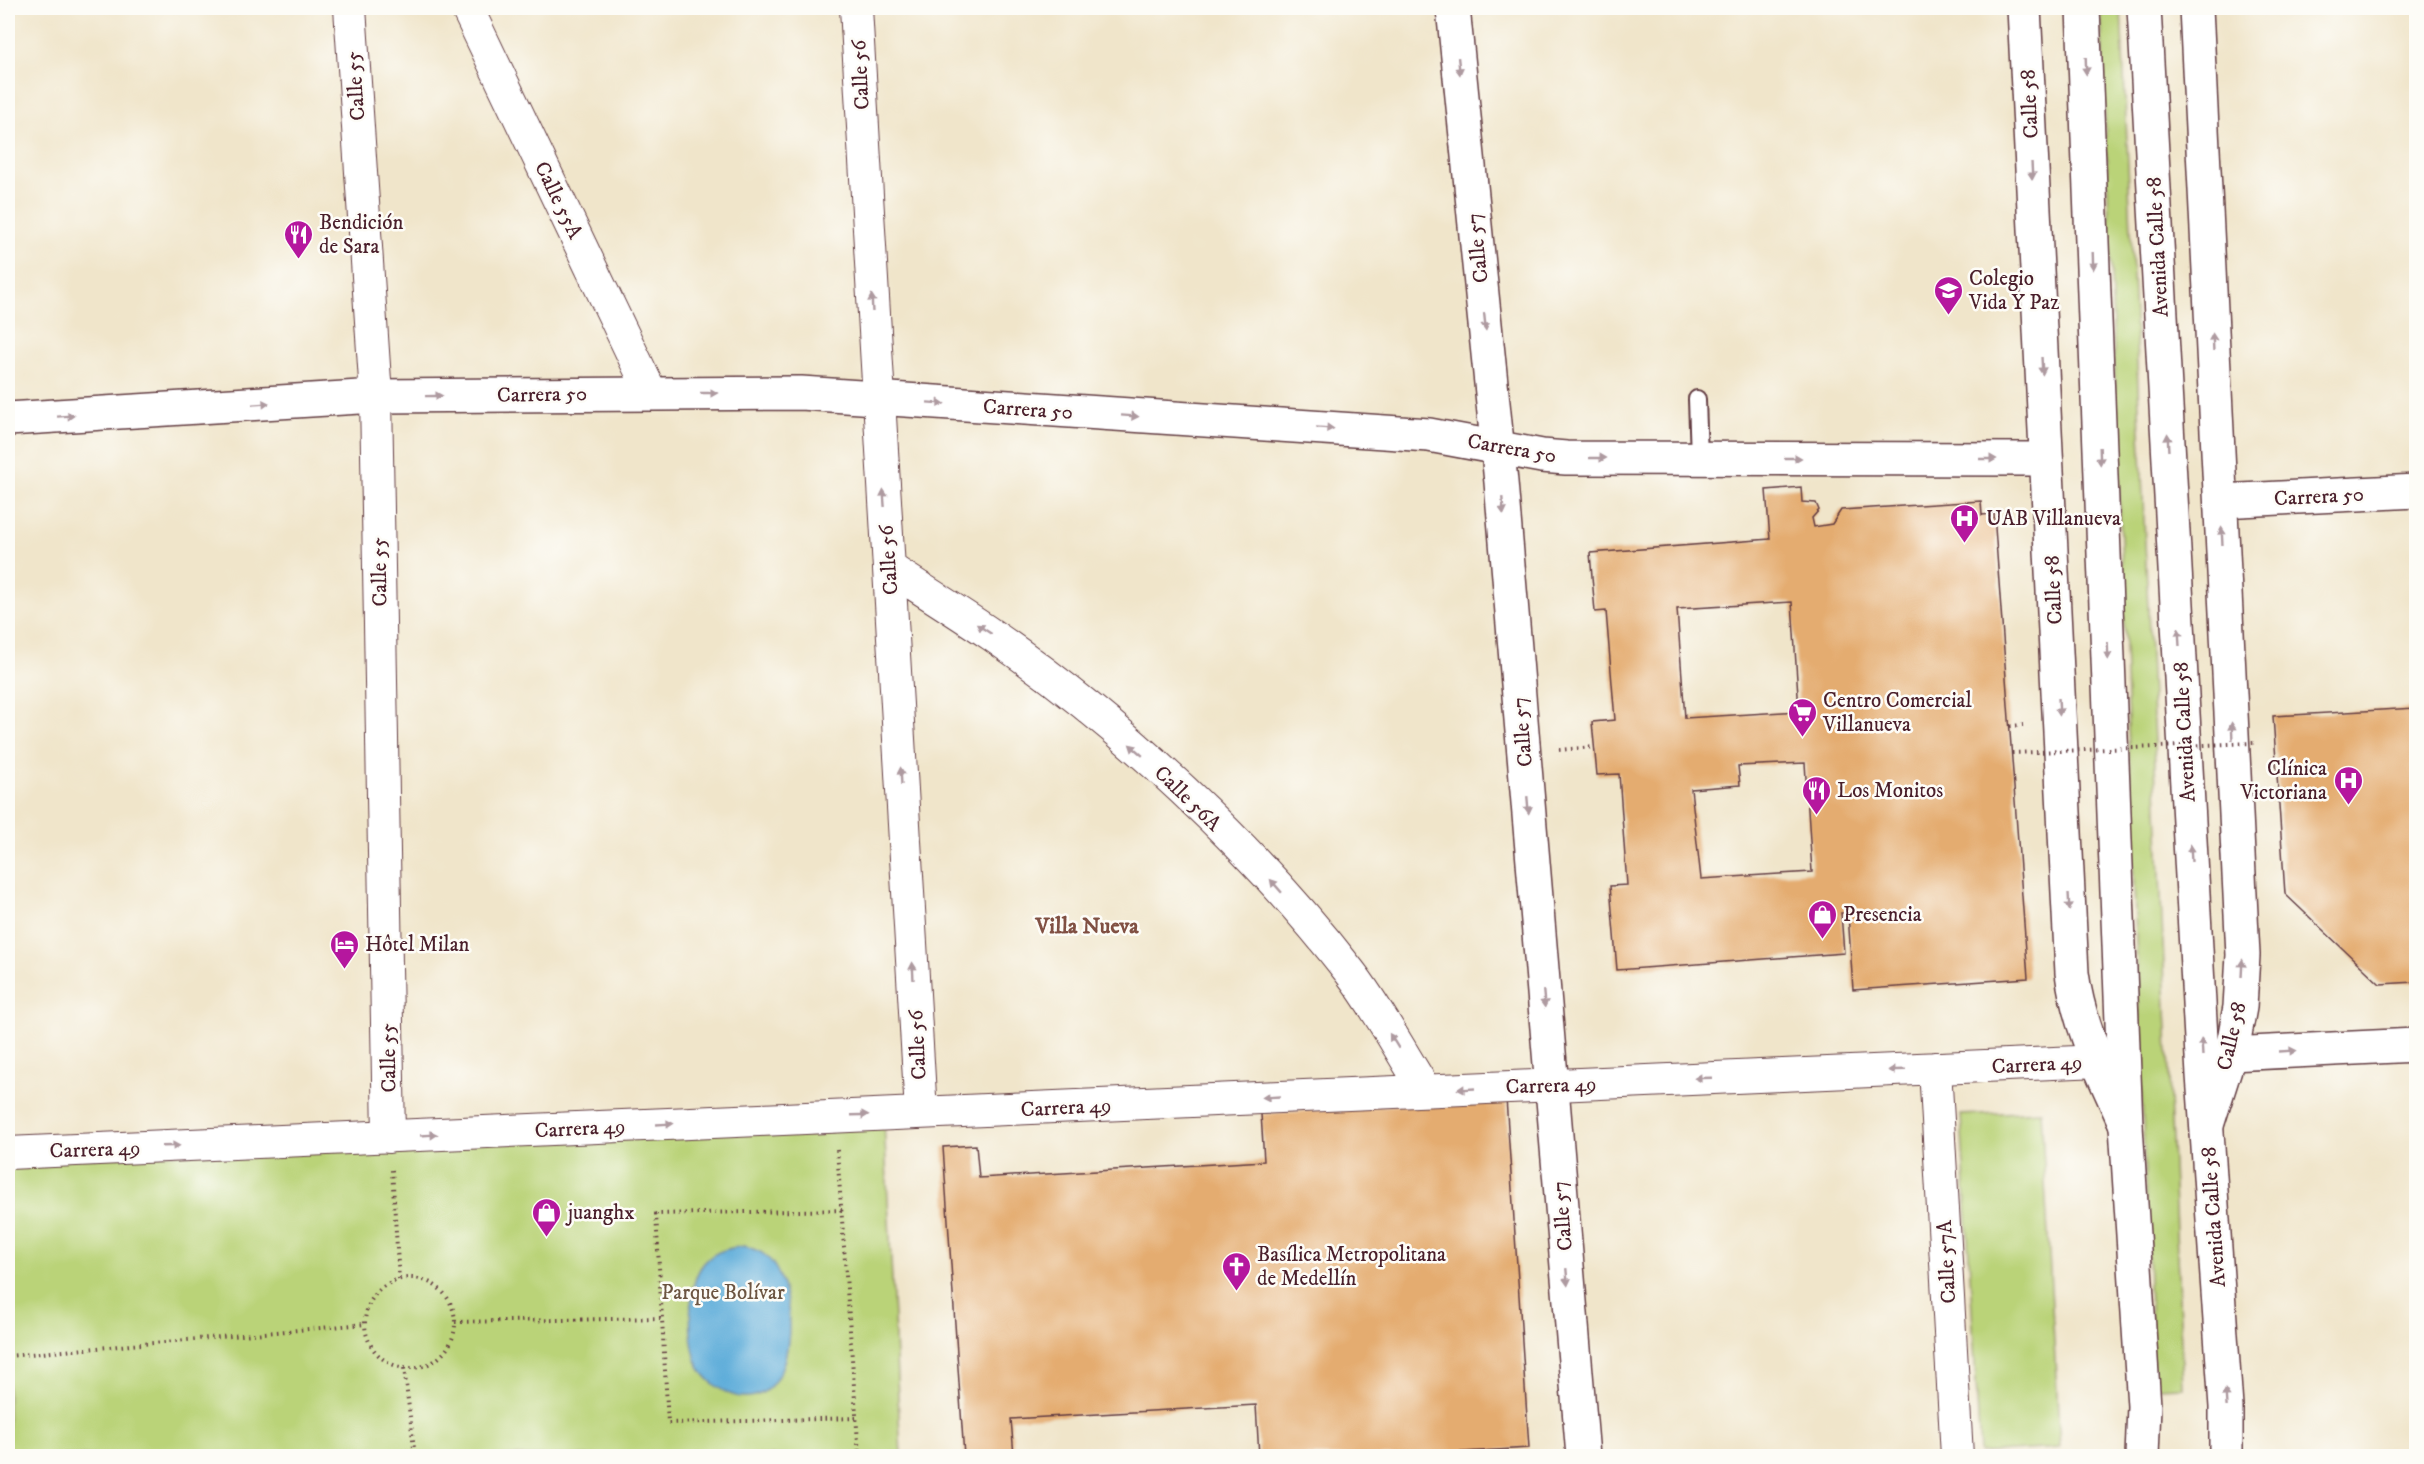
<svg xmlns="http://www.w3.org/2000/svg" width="2424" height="1464" font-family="'IM FELL DW Pica',serif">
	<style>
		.green { fill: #bad378; stroke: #827952; stroke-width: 1.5 }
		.water { fill: #61aeda; stroke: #566682; stroke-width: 1.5 }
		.building { fill: #e4ac6f; fill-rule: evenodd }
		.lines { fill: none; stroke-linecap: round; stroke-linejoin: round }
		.service-casing { stroke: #633d43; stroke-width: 20 }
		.minor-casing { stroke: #633d43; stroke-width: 34 }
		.tertiary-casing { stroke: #633d43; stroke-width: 36 }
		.primary-casing { stroke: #633d43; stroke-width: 36 }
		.path { stroke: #633d43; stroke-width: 4; stroke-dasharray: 1.5 4.5; stroke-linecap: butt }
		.service { stroke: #fff; stroke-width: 16 }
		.minor { stroke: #fff; stroke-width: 32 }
		.tertiary { stroke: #fff; stroke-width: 33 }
		.primary { stroke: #fff; stroke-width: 33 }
		.path-bridge { stroke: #633d43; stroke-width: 4; stroke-dasharray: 1.5 4.5; stroke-linecap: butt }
		.oneway { fill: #ae9aa0 }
		.labels { text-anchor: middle; stroke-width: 5; stroke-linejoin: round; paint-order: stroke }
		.street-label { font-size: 21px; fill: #4a1f2b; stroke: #fdfcf7 }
		.poi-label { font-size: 21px; fill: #4a1f2b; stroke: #fdfcf7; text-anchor: start }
		.park-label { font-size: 21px; fill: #6c5542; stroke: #fdfcf7 }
		.neighbourhood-label { font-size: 22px; font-weight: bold; fill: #805043; stroke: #fdfcf7 }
	</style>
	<rect width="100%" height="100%" fill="#fdfcf7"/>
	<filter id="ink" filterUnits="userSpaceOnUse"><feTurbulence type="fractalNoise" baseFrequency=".0167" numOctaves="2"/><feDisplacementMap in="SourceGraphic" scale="12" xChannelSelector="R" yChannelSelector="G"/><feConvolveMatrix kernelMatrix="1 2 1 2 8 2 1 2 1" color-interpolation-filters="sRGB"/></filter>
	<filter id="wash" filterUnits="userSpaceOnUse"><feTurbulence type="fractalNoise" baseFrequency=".008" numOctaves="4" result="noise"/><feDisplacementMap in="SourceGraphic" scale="24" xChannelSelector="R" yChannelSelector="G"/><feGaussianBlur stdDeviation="1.35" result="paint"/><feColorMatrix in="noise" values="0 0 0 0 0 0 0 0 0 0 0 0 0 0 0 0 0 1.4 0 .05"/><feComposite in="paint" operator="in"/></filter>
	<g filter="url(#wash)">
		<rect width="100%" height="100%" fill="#f0e5ca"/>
		<!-- green -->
		<path class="green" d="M2101 8H2121L2183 1387 2153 1388Z
			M2041 1111 2060 1448 1980 1453 1961 1115Z
			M884 1121 901 1456H8V1161Z"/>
		<!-- water -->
		<path class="water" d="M745 1246C750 1248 757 1250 762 1253 801 1279 800 1400 744 1397 725 1397 702 1378 696 1360 688 1335 687 1283 704 1263 715 1250 730 1248 745 1246Z"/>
		<g id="blocks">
			<!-- building -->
			<path class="building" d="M1801 487 1802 502 1816 503 1819 510 1812 518 1814 527 1832 524 1841 510 1981 501 1982 515 1994 514 2028 978 1853 990 1848 913H1841L1844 953 1617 970 1610 886 1627 885 1619 774 1597 775 1592 722 1615 720 1606 611 1595 612 1590 553 1770 539 1766 490ZM1792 602 1799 711 1685 718 1677 609ZM1805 763 1812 872 1701 879 1691 789 1740 785 1738 766Z
				M2416 708V982L2380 984 2285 894 2273 716Z
				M1506 1098 1529 1448 1396 1456H1259L1256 1405 1011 1419 1014 1456H964L943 1147 976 1145 979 1178 1264 1161 1261 1114Z"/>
		</g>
	</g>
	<g filter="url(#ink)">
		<use href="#blocks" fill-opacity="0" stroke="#633d43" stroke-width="1.5"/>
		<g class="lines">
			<defs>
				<path id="service" d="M1697 399 1699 458"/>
				<path id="minor" d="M350 8 376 396 389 1137
					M467 8 651 393
					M856 8 921 1113
					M889 568C923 590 958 612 992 635 1121 724 1253 847 1350 972 1378 1008 1400 1051 1425 1090
					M1935 1068 1957 1456
					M8 1153 2123 1060"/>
				<path id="tertiary" d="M1453 8 1501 482 1583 1456
					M2024 8 2072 973C2079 1028 2104 1075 2126 1125
					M2196 8 2243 955 2240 1007 2234 1040 2207 1125
					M8 419 376 396 801 393 1429 435 1542 456 1566 458 2046 459
					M2221 501 2416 491
					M2230 1054 2416 1045"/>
				<path id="primary" d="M2083 8 2126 1126 2144 1406 2142 1456
					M2144 8 2203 1075 2226 1407V1456"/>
			</defs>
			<!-- service casing -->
			<use href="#service" class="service-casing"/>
			<!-- minor casing -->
			<use href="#minor" class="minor-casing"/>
			<!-- tertiary casing -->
			<use href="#tertiary" class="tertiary-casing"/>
			<!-- primary casing -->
			<use href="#primary" class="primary-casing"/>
			<!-- path -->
			<path class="path" d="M2010 726 2023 725
				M1559 750 1594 747
				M837 1150 859 1456
				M392 1170 399 1279
				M842 1210 656 1214 668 1423 857 1418
				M365 1323a45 45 0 1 1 90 0a45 45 0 1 1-90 0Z
				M455 1322 662 1318
				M8 1356 365 1324
				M404 1368 415 1456"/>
			<!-- service -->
			<use href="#service" class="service"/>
			<!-- minor -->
			<use href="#minor" class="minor"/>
			<!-- tertiary -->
			<use href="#tertiary" class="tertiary"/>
			<!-- primary -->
			<use href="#primary" class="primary"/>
			<!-- path-bridge -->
			<path class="path-bridge" d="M2012 753 2254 743"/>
		</g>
		<!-- one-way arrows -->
		<defs><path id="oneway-solid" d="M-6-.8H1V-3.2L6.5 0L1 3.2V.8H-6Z" transform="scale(1.5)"/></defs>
		<g class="oneway">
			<use href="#oneway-solid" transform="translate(1459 66) rotate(84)"/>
			<use href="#oneway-solid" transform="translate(2086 66) rotate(88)"/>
			<use href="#oneway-solid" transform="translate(2032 171) rotate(87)"/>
			<use href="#oneway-solid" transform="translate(2093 261) rotate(88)"/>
			<use href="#oneway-solid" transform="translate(872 303) rotate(-93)"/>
			<use href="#oneway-solid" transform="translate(1485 322) rotate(84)"/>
			<use href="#oneway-solid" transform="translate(2213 342) rotate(-93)"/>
			<use href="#oneway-solid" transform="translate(2042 366) rotate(87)"/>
			<use href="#oneway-solid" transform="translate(709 393)"/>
			<use href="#oneway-solid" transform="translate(434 396) rotate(-1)"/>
			<use href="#oneway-solid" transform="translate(936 403) rotate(4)"/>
			<use href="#oneway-solid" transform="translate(261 404) rotate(-4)"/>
			<use href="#oneway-solid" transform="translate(66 416) rotate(-4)"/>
			<use href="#oneway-solid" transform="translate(1130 416) rotate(4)"/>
			<use href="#oneway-solid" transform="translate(1325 428) rotate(4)"/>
			<use href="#oneway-solid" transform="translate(2168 442) rotate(-93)"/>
			<use href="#oneway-solid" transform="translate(2100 456) rotate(88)"/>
			<use href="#oneway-solid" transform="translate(1598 458)"/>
			<use href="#oneway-solid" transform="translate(1793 458)"/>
			<use href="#oneway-solid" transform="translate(1988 459)"/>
			<use href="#oneway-solid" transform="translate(884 498) rotate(-94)"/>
			<use href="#oneway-solid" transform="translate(1503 506) rotate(85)"/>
			<use href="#oneway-solid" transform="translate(2222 536) rotate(-93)"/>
			<use href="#oneway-solid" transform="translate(984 629) rotate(-147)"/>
			<use href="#oneway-solid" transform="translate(2179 637) rotate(-93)"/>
			<use href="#oneway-solid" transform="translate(2108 651) rotate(88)"/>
			<use href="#oneway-solid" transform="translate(2059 707) rotate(87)"/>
			<use href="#oneway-solid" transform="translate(2232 731) rotate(-93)"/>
			<use href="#oneway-solid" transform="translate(1136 750) rotate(-139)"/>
			<use href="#oneway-solid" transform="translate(901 776) rotate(-93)"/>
			<use href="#oneway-solid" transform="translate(1528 805) rotate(85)"/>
			<use href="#oneway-solid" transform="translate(2191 853) rotate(-93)"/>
			<use href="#oneway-solid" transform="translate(1276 886) rotate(-131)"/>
			<use href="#oneway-solid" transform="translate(2069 902) rotate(87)"/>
			<use href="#oneway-solid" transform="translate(2242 968) rotate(-87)"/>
			<use href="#oneway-solid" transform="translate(913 971) rotate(-93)"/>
			<use href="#oneway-solid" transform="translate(1544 999) rotate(85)"/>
			<use href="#oneway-solid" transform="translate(1394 1041) rotate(-122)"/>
			<use href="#oneway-solid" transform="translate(2202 1047) rotate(-93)"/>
			<use href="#oneway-solid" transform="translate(2288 1051) rotate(-3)"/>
			<use href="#oneway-solid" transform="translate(1897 1070) rotate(178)"/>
			<use href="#oneway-solid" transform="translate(1703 1078) rotate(178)"/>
			<use href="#oneway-solid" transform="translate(1466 1089) rotate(177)"/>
			<use href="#oneway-solid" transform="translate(1271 1097) rotate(177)"/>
			<use href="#oneway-solid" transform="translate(860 1115) rotate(-2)"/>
			<use href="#oneway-solid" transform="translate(665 1124) rotate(-3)"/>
			<use href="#oneway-solid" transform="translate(429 1135) rotate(-3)"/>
			<use href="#oneway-solid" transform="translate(171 1146) rotate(-2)"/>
			<use href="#oneway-solid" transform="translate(1567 1277) rotate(85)"/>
			<use href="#oneway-solid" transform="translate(2226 1398) rotate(-94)"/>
		</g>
	</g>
	<!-- icons -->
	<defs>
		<symbol id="restaurant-pin" viewBox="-11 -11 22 30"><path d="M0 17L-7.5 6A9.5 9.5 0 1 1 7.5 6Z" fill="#b5179e" stroke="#fdfcf7"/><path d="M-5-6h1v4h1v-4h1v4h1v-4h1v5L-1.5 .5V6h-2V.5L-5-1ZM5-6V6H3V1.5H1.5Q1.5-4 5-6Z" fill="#fff"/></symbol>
		<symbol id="school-pin" viewBox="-11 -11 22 30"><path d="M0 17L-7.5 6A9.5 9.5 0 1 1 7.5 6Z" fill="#b5179e" stroke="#fdfcf7"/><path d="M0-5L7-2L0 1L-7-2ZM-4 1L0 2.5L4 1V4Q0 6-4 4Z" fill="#fff"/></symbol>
		<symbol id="hospital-pin" viewBox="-11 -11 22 30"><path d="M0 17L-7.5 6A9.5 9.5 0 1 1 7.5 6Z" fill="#b5179e" stroke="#fdfcf7"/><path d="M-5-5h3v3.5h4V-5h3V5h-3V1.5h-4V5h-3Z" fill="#fff"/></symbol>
		<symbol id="supermarket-pin" viewBox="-11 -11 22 30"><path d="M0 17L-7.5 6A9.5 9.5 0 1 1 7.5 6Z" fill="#b5179e" stroke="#fdfcf7"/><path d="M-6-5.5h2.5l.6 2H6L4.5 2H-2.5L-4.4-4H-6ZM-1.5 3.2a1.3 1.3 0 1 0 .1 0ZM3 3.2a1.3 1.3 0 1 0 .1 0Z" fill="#fff"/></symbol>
		<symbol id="shop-pin" viewBox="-11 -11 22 30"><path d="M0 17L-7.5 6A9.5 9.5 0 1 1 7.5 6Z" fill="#b5179e" stroke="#fdfcf7"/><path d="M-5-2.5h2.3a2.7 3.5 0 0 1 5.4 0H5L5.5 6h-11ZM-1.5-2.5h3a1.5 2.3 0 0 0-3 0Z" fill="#fff"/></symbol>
		<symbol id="hotel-pin" viewBox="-11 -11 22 30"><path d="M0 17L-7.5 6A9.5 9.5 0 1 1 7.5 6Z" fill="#b5179e" stroke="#fdfcf7"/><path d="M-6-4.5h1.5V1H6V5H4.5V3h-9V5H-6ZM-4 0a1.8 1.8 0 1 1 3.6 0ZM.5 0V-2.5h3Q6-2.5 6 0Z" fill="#fff"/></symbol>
		<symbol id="church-pin" viewBox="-11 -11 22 30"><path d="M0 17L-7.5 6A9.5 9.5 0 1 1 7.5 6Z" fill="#b5179e" stroke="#fdfcf7"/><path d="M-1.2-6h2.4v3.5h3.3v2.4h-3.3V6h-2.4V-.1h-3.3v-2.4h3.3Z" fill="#fff"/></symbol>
	</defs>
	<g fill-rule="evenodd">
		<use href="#restaurant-pin" x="282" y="218" width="33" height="45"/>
		<use href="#school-pin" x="1932" y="274" width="33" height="45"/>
		<use href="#hospital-pin" x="1948" y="502" width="33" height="45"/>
		<use href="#supermarket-pin" x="1786" y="696" width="33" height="45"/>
		<use href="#hospital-pin" x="2332" y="764" width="33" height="45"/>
		<use href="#restaurant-pin" x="1800" y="774" width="33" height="45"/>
		<use href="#shop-pin" x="1806" y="898" width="33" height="45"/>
		<use href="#hotel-pin" x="328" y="928" width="33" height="45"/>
		<use href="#shop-pin" x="530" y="1196" width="33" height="45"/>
		<use href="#church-pin" x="1220" y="1250" width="33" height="45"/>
	</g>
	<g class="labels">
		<!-- street labels -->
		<g class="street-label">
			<text transform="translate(860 75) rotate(-93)" y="7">Calle 56</text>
			<text transform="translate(355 86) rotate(-94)" y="7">Calle 55</text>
			<text transform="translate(2029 104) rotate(-93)" y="7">Calle 58</text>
			<text transform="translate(559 200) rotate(64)" y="7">Calle 55A</text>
			<text transform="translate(2157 247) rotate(-93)" y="7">Avenida Calle 58</text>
			<text transform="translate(1477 248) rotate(-96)" y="7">Calle 57</text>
			<text transform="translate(542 394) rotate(-1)" y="7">Carrera 50</text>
			<text transform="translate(1028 409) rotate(4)" y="7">Carrera 50</text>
			<text transform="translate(1512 448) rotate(10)" y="7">Carrera 50</text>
			<text transform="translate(2319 496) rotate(-3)" y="7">Carrera 50</text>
			<text transform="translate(888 560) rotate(-94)" y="7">Calle 56</text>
			<text transform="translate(379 572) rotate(-91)" y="7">Calle 55</text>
			<text transform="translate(2053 590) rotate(-93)" y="7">Calle 58</text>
			<text transform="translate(1522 732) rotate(-95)" y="7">Calle 57</text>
			<text transform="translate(2184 732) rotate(-93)" y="7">Avenida Calle 58</text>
			<text transform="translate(1188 798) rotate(44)" y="7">Calle 56A</text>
			<text transform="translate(2231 1036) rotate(-77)" y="7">Calle 58</text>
			<text transform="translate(917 1045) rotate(-93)" y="7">Calle 56</text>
			<text transform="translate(388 1058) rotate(-91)" y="7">Calle 55</text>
			<text transform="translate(2037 1064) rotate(-3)" y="7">Carrera 49</text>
			<text transform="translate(1551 1085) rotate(-2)" y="7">Carrera 49</text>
			<text transform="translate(1066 1107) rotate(-3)" y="7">Carrera 49</text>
			<text transform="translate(580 1128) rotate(-3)" y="7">Carrera 49</text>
			<text transform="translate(95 1149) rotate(-2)" y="7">Carrera 49</text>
			<text transform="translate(1562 1216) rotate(-95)" y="7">Calle 57</text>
			<text transform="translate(2213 1217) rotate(-94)" y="7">Avenida Calle 58</text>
			<text transform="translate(1946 1262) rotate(-93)" y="7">Calle 57A</text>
		</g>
		<!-- poi labels -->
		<g class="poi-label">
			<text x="319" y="229">Bendición<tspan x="319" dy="24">de Sara</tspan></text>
			<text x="1969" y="285">Colegio<tspan x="1969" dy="24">Vida Y Paz</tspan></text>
			<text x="1986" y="525">UAB Villanueva</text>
			<text x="1823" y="707">Centro Comercial<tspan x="1823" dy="24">Villanueva</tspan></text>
			<text x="2327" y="775" text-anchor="end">Clínica<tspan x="2327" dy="24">Victoriana</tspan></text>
			<text x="1837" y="797">Los Monitos</text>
			<text x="1843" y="921">Presencia</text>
			<text x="365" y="951">Hôtel Milan</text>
			<text x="568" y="1219">juanghx</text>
			<text x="1257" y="1261">Basílica Metropolitana<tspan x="1257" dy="24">de Medellín</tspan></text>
		</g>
		<!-- park labels -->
		<g class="park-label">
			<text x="723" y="1299">Parque Bolívar</text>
		</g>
		<!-- neighbourhood labels -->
		<g class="neighbourhood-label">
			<text x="1087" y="933">Villa Nueva</text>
		</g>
	</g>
	<!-- margin -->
	<rect width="2424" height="1464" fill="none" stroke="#fdfcf7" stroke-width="30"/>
</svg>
